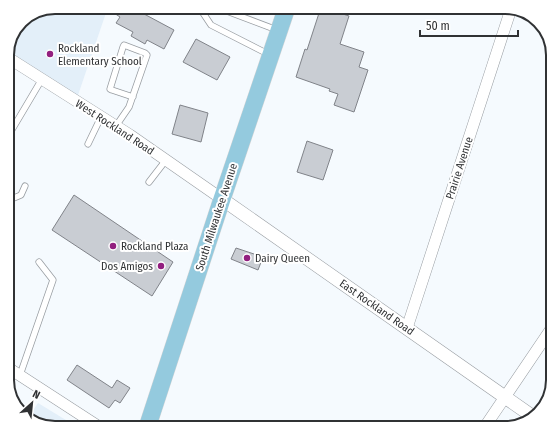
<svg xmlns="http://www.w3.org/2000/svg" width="560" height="435" font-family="'Fira Sans Condensed',sans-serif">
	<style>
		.built { fill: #e3eff9 }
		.building { fill: #c9cdd3; stroke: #808389 }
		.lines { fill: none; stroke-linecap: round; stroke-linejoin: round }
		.service-casing { stroke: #989da2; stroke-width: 7 }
		.minor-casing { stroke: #989da2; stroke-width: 12 }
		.tertiary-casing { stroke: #989da2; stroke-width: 14 }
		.primary-casing { stroke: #d6d6d6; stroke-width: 18 }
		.service { stroke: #fff; stroke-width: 5.5 }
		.minor { stroke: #fff; stroke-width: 11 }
		.tertiary { stroke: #fff; stroke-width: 13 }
		.primary { stroke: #94cade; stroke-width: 17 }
		.poi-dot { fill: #921f7f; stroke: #fff; stroke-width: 1.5 }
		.labels { text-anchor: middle; stroke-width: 4; stroke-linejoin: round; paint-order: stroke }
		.poi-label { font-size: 11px; fill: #303234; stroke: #fff; text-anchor: start }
		.street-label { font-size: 11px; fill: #303234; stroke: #fff }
		.rim { fill: none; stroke: #303234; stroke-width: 2 }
	</style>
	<rect width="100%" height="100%" fill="#f5fafe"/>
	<!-- built -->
	<path class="built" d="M55 7H108L76 101 7 57V51L23 19Z
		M38 403 79 428H54L28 418Z"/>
	<!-- building -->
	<path class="building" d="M105 7H131L174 30 164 49 147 40 145 44 131 36 133 32 116 23 120 17Z
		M321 7 349 16 340 44 364 52 359 67 368 70 354 112 334 105 338 94 329 91 330 89 296 77 305 49 307 50Z
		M196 39 230 57 217 80 183 62Z
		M180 105 208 113 201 142 172 134Z
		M307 141 333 150 323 180 297 172Z
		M74 195 173 262 152 296 52 230Z
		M236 248 263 257 258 270 231 259Z
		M77 365 112 388 117 380 130 388 120 403 115 400 109 408 67 380Z"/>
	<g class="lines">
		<defs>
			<path id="service" d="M194 7 201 10 211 25 268 54
				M216 7 277 30
				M201 10 212 7
				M116 126 129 107 147 55 145 53 124 45 123 47 110 89 112 90 133 97
				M7 138 42 79
				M88 144 101 117
				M149 182 166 160
				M7 199 9 200 21 195 25 186
				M20 375 53 280 39 262"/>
			<path id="minor" d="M7 57 130 135 222 199
				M407 328 511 9
				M7 367 101 428
				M484 428 553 326"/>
			<path id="tertiary" d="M222 199 532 416"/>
			<path id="primary" d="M147 428 222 199 287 7"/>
		</defs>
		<!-- service casing -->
		<use href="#service" class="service-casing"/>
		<!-- minor casing -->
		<use href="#minor" class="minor-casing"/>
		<!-- tertiary casing -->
		<use href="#tertiary" class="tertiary-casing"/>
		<!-- primary casing -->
		<use href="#primary" class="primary-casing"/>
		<!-- service -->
		<use href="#service" class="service"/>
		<!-- minor -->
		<use href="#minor" class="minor"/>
		<!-- tertiary -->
		<use href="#tertiary" class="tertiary"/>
		<!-- primary -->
		<use href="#primary" class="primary"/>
	</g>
	<!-- markers -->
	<g class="poi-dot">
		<circle cx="50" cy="54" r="4"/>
		<circle cx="113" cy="246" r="4"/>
		<circle cx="247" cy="258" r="4"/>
		<circle cx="161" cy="266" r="4"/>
	</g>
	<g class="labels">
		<!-- poi labels -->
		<g class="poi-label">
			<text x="58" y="52">Rockland<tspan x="58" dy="13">Elementary School</tspan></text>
			<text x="121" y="250">Rockland Plaza</text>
			<text x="255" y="262">Dairy Queen</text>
			<text x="153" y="270" text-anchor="end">Dos Amigos</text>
		</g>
		<!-- street labels -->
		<g class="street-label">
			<text transform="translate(115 127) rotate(33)" y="4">West Rockland Road</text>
			<text transform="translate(459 168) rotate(-72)" y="4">Prairie Avenue</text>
			<text transform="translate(216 217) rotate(-72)" y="4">South Milwaukee Avenue</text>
			<text transform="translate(377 307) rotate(35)" y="4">East Rockland Road</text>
		</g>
	</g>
	<!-- crop -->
	<path d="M0 0H560V435H0ZM55 14H505A41 41 0 0 1 546 55V380A41 41 0 0 1 505 421H55A41 41 0 0 1 14 380V55A41 41 0 0 1 55 14Z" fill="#fff" fill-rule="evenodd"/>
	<path class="rim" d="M55 14H505A41 41 0 0 1 546 55V380A41 41 0 0 1 505 421H55A41 41 0 0 1 14 380V55A41 41 0 0 1 55 14Z"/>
	<!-- north arrow -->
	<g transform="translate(32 403) rotate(27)" stroke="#ffffff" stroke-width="3" paint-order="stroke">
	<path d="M0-3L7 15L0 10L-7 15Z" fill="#303234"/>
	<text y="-6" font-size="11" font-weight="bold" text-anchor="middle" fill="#303234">N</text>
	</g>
	<!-- scale -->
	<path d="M420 30v6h98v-6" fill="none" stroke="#303234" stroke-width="2"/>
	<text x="426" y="30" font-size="12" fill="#303234" stroke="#ffffff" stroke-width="3" paint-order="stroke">50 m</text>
</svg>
